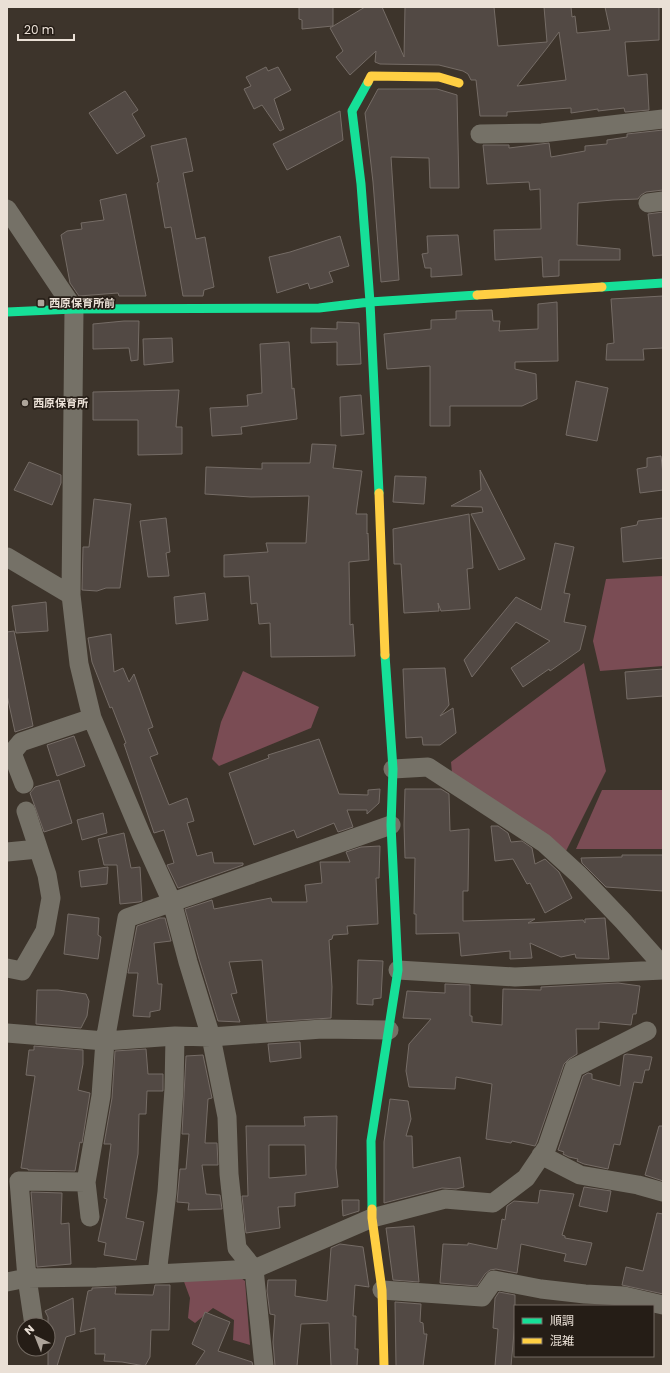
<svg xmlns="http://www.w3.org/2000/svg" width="670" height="1373" font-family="Poppins,'Noto Sans JP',sans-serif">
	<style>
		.green { fill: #7a4c54 }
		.building { fill: #524944; stroke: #756c66; fill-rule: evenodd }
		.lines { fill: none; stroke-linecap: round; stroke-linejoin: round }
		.street { stroke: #757167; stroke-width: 19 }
		.fast { stroke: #16e098; stroke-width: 9 }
		.slow { stroke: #ffcf43; stroke-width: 9 }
		.poi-dot { fill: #ada49a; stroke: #251d16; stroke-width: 1.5 }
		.labels { text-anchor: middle; stroke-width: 3.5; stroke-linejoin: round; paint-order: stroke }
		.poi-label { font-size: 11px; font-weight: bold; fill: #eae0d6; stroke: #251d16; text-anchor: start }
	</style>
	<rect width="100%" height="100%" fill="#3d342b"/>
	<!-- green -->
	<path class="green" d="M663 576V666L600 671 593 641 606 579Z
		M584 663 606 771 566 851 452 773 451 762Z
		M243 671 319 707 311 728 219 766 212 759 221 722Z
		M602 790H663V849H576Z
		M238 1276 245 1281 250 1345 233 1340 234 1320 213 1308 195 1323 188 1318 190 1298 183 1279Z"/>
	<!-- building -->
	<path class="building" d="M299 7H333V26L302 29V20L299 19Z
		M365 7H382L404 57 405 7H494L498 46 547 42 544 7H571L572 17 575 16 577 33 610 30 605 7H659V40L625 42 628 76 647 74 649 110 625 112 624 108 598 111V109L571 113V108L507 112V116H480L476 80H471L468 74 463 71 439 65 380 64 375 62 376 51 350 75 336 57 343 51 330 28ZM559 32 566 80 517 86 547 48Z
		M266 67 268 71 278 67 291 90 274 99 284 129 280 131 262 105 254 109 244 89 251 86 246 77Z
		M378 89H437L457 95 459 188H430L429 158 391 157 399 280 381 282 373 182 365 113Z
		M125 91 138 110 132 114 145 136 117 154 89 113Z
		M340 111 343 140 287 170 273 144Z
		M663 130V190L646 192 641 195 638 199 613 200 578 203 577 245 620 249V260H559V276L543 277 542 257 495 260 494 230 541 229 540 189 530 190 529 182 487 184 483 145H509V148L549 143 551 157 585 151V146L607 144V140L627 137V134Z
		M186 138 193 171 183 173 196 239 205 237 214 287 204 290 203 296H183L171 227 165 228 157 183 159 182 151 146Z
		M126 194 146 296H119L118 293 79 296 70 283 61 235 67 231 82 229 81 223 104 220 100 200Z
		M663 212V255L653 256 648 214Z
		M458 235 462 275 431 277V268H425L422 254 428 253 427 236Z
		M340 236 349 266 329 272 333 282 310 289 308 283 277 293 269 257 290 252Z
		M663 296V348L643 349 644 360H606L607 344 614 343 611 299Z
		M557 302 558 361 515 362V369L536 374 537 399 522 406H450V426H430V366L387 369 384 334 431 329V320L456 319V311L492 310 493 321H500L499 331 538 329V304Z
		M124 321H139L138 360 131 361 129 348 93 349V324Z
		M337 322 359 323 361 364 337 365V342L311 343V328L337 329Z
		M172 338 173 362 144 365 143 339Z
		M289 342 292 389 294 388 297 419 241 427 242 434 212 436 210 408 248 406 247 395 262 393 260 344Z
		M576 381 608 388 597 441 566 435Z
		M179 390 176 427H182V454L138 455V420H93V392Z
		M361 395 364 434 341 436 340 397Z
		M312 444 336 445 333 468 362 471 356 514H367V534L368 533 369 560 349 562 350 625 353 624 355 656 271 657 270 623 259 624 257 603 251 604 249 576 224 577V555L268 552 266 543H306L309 496 251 497 205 494 206 467 262 469V463H310Z
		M661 456 663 474V490L640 493 637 469 647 467V458Z
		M29 462 61 475V483L52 505 14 490Z
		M480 470 525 559 499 570 471 514 483 512 482 507 451 506 481 490Z
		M395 476 426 477 424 504 393 502Z
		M94 499 131 504 120 588H106L97 591 82 590 83 547H89Z
		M469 514 473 568 467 569 470 609 441 611 438 603 439 611 404 613 401 564H394L393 529Z
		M166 518 170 552 166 553 169 576 148 577 140 521Z
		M663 518V558L623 562 621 528 637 525 638 521Z
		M555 543 574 547 564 593 570 594 564 622 586 626 580 650 550 671 549 669 523 687 511 668 550 641 516 622 472 677 464 660 516 597 541 610Z
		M205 593 208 620 176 624 174 597Z
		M46 602 48 631 16 633 12 606Z
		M14 631 33 726 15 732 7 695V632Z
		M111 634 114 672 123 668 129 682 134 674 153 727 148 729 158 754 150 757 169 805 187 798 194 821 187 823 197 856 212 852 214 863H243V865L178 888 167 865 174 863 164 830 154 833 124 744 126 743 112 707 110 708 92 662 88 638Z
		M445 668 449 705 440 716 453 708 456 733 440 745H423L422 737 406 738 403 669Z
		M663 669V696L627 699 625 672Z
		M74 736 85 766 57 776 47 745Z
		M319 739 339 794 368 795V790L380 789 379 803 367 814V810H347L353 827 338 832 334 823 297 838 294 830 254 845 229 773 269 758 268 755Z
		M59 780 72 823 44 832 30 793 35 787Z
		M405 789H441L449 794 450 831 469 829 468 891H463V921L535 919 528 923 583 920 585 923V919L605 918 609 959 576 958 575 954 561 957 530 943 532 958 510 959V951L461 956 459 933 416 934V914H414L415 858H405L404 825Z
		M103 813 107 833 82 840 77 820Z
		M491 826H498L508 833 511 842 522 841 532 848 535 864 545 859 559 872 572 898 545 913 530 883 527 884 513 859 495 861Z
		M124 833 131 868 140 867 142 901 139 902 120 904 117 865H104L98 839Z
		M380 846 379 878H376L378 924 347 926 348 934 333 935 332 939 329 940 332 987 331 1018 267 1022 262 960 229 962 237 993 231 994 240 1022 218 1021 199 959 185 909 212 900 214 909 271 898 272 902H307L305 885 322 883 320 862H350L346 852 361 847Z
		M622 855H663V891L606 887 582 863 581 858 622 857Z
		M108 867 107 884 81 887 79 871Z
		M68 914 99 918 98 935 101 937 98 959 64 954Z
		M160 918H165L171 941 154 943 158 984H162L160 1010 150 1012V1017L133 1016 138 973H128L137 926Z
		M358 960 383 961 381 998 373 999V1005L357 1004Z
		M618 983 640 986 636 1014H633L631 1025 599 1022V1029H576L577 1054 569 1059 564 1064 537 1142 535 1146 512 1141 511 1143 486 1139 492 1084 456 1077 455 1089 409 1087 406 1071 409 1044 431 1019 403 1018 407 991 445 993V984L470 985V1016H472V1022L502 1025 503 989 541 990V987Z
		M37 990H58L86 994 89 1001 87 1016 81 1028 36 1024Z
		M300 1042 301 1058 270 1062 268 1044Z
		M34 1046 83 1050V1064L78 1090 90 1093 82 1143 80 1142 75 1171 28 1170V1169L21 1168 35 1076 26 1075 29 1050H34Z
		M146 1049 148 1074H163V1091H147L146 1114H139L138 1154 126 1218 144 1222 136 1260 104 1255 106 1243 98 1241 107 1199 104 1198 111 1144H104L112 1098 115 1051Z
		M627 1054 652 1057 649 1070H645L642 1083 634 1082 620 1145 614 1144 608 1169 584 1164 577 1161 578 1159 569 1157 563 1154 564 1152 558 1150 583 1076 588 1073 592 1074V1079L620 1086 624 1055Z
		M203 1055 212 1098 208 1099 205 1143H217L218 1165H202L206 1194 220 1195 222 1209 188 1210 189 1203 177 1202 180 1169H186L189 1134H182L186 1056Z
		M390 1099 408 1101 411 1119 406 1136H412L413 1168 460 1157 464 1187 456 1189 442 1188 384 1203V1142Z
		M337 1116 336 1168 338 1187 295 1193V1206L278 1207 280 1228 246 1233 242 1196H248L246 1126H305L304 1117ZM269 1145H305L306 1175 269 1178Z
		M659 1126H663V1181L645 1175Z
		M584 1187 611 1191 607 1212 579 1206Z
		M540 1190 574 1194 562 1235 565 1236V1238L592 1243 586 1265 564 1261 566 1254 521 1244 517 1273 496 1269 490 1270 485 1274 477 1286 440 1283 443 1244 468 1245V1243L497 1249 502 1219 505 1220 507 1206 514 1201 538 1203Z
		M31 1192 62 1193 61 1224 69 1223 71 1264 37 1267Z
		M342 1200H359V1211L343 1216Z
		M657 1213 663 1214V1294L622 1285 626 1267 643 1271Z
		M414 1226 419 1282 393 1280 386 1228Z
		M340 1244 363 1247 369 1287 355 1285 353 1316H356L355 1349H358L357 1366H331L329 1323 301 1324 297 1366H275L273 1342 275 1315 270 1314 267 1291 268 1280H296L295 1296 327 1301 331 1248Z
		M155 1285H170L169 1330H151L150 1357 145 1366 122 1362 104 1361 105 1354H95V1328L80 1332 88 1291 92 1290V1288L116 1287 115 1294 153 1295Z
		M499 1292 515 1295V1321L511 1366H495L498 1329 493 1328 495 1298Z
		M73 1298 75 1334 66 1337 57 1366H48V1317L45 1311Z
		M395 1302 421 1304 420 1322 423 1323 424 1334H427L423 1366H396Z
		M205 1312 230 1322 218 1351 252 1362 253 1366H195L205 1351 192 1344Z"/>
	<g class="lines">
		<!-- street -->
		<path class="street" d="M480 134 542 133 663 119
			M648 203 663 201
			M7 209 74 309 71 595 79 664 92 718 141 834 172 902 188 962 211 1037 227 1117 229 1174 237 1248 254 1269 264 1366
			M7 557 71 595
			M393 769 428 767 544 843 579 875 623 921 663 966
			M24 784 12 753 21 742 92 718
			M7 852 38 849
			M7 968 22 971 45 931 51 898 47 875 26 811
			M398 970 515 977 663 970
			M7 1033 105 1041 175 1036 211 1037 322 1029 389 1030
			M541 1155 580 1175 638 1185 663 1192
			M90 1217 86 1182 101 1096 105 1041 127 918 391 825
			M157 1274 167 1192 174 1089 175 1036
			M7 1282 27 1278 97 1277 254 1269 372 1218 445 1199 493 1203 526 1178 547 1147 574 1068 647 1031
			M382 1290 482 1297 494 1280 541 1289 585 1294 624 1296 663 1305
			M34 1325 27 1278 19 1181 86 1182"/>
		<!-- fast -->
		<path class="fast" d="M368 82 352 111 361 184 370 302 379 493
			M602 287 663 283
			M7 312 74 309 319 308 370 302 477 295
			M372 1209 371 1141 398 970 391 825 393 769 385 655"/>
		<!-- slow -->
		<path class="slow" d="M368 82 371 76 439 77 459 83
			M477 295 602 287
			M379 493 385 655
			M372 1209V1218L382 1290 384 1366"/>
	</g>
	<!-- markers -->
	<g class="poi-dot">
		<rect x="37" y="299" width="8" height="8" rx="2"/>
		<circle cx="25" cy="403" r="4"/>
	</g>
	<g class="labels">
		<!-- poi labels -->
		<g class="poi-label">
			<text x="49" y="307">西原保育所前</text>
			<text x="33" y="407">西原保育所</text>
		</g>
	</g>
	<!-- border -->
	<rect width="670" height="1373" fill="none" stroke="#eae0d6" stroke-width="16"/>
	<!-- legend -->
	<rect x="514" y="1305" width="140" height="52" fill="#251d16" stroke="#746b63"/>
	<rect x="522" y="1318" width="20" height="6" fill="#16e098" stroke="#746b63"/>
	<text x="550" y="1325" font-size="12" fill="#eae0d6">順調</text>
	<rect x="522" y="1338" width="20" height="6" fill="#ffcf43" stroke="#746b63"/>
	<text x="550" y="1345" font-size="12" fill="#eae0d6">混雑</text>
	<!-- north arrow -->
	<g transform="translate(36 1337) rotate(317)"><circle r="19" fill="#251d16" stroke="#746b63"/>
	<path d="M0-3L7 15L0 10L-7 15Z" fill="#ada49a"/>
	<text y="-6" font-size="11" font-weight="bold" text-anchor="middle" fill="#eae0d6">N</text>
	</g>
	<!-- scale -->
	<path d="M18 34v6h56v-6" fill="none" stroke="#eae0d6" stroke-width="2"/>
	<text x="24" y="34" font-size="12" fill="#eae0d6" stroke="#251d16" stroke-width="3" paint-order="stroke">20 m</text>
</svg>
